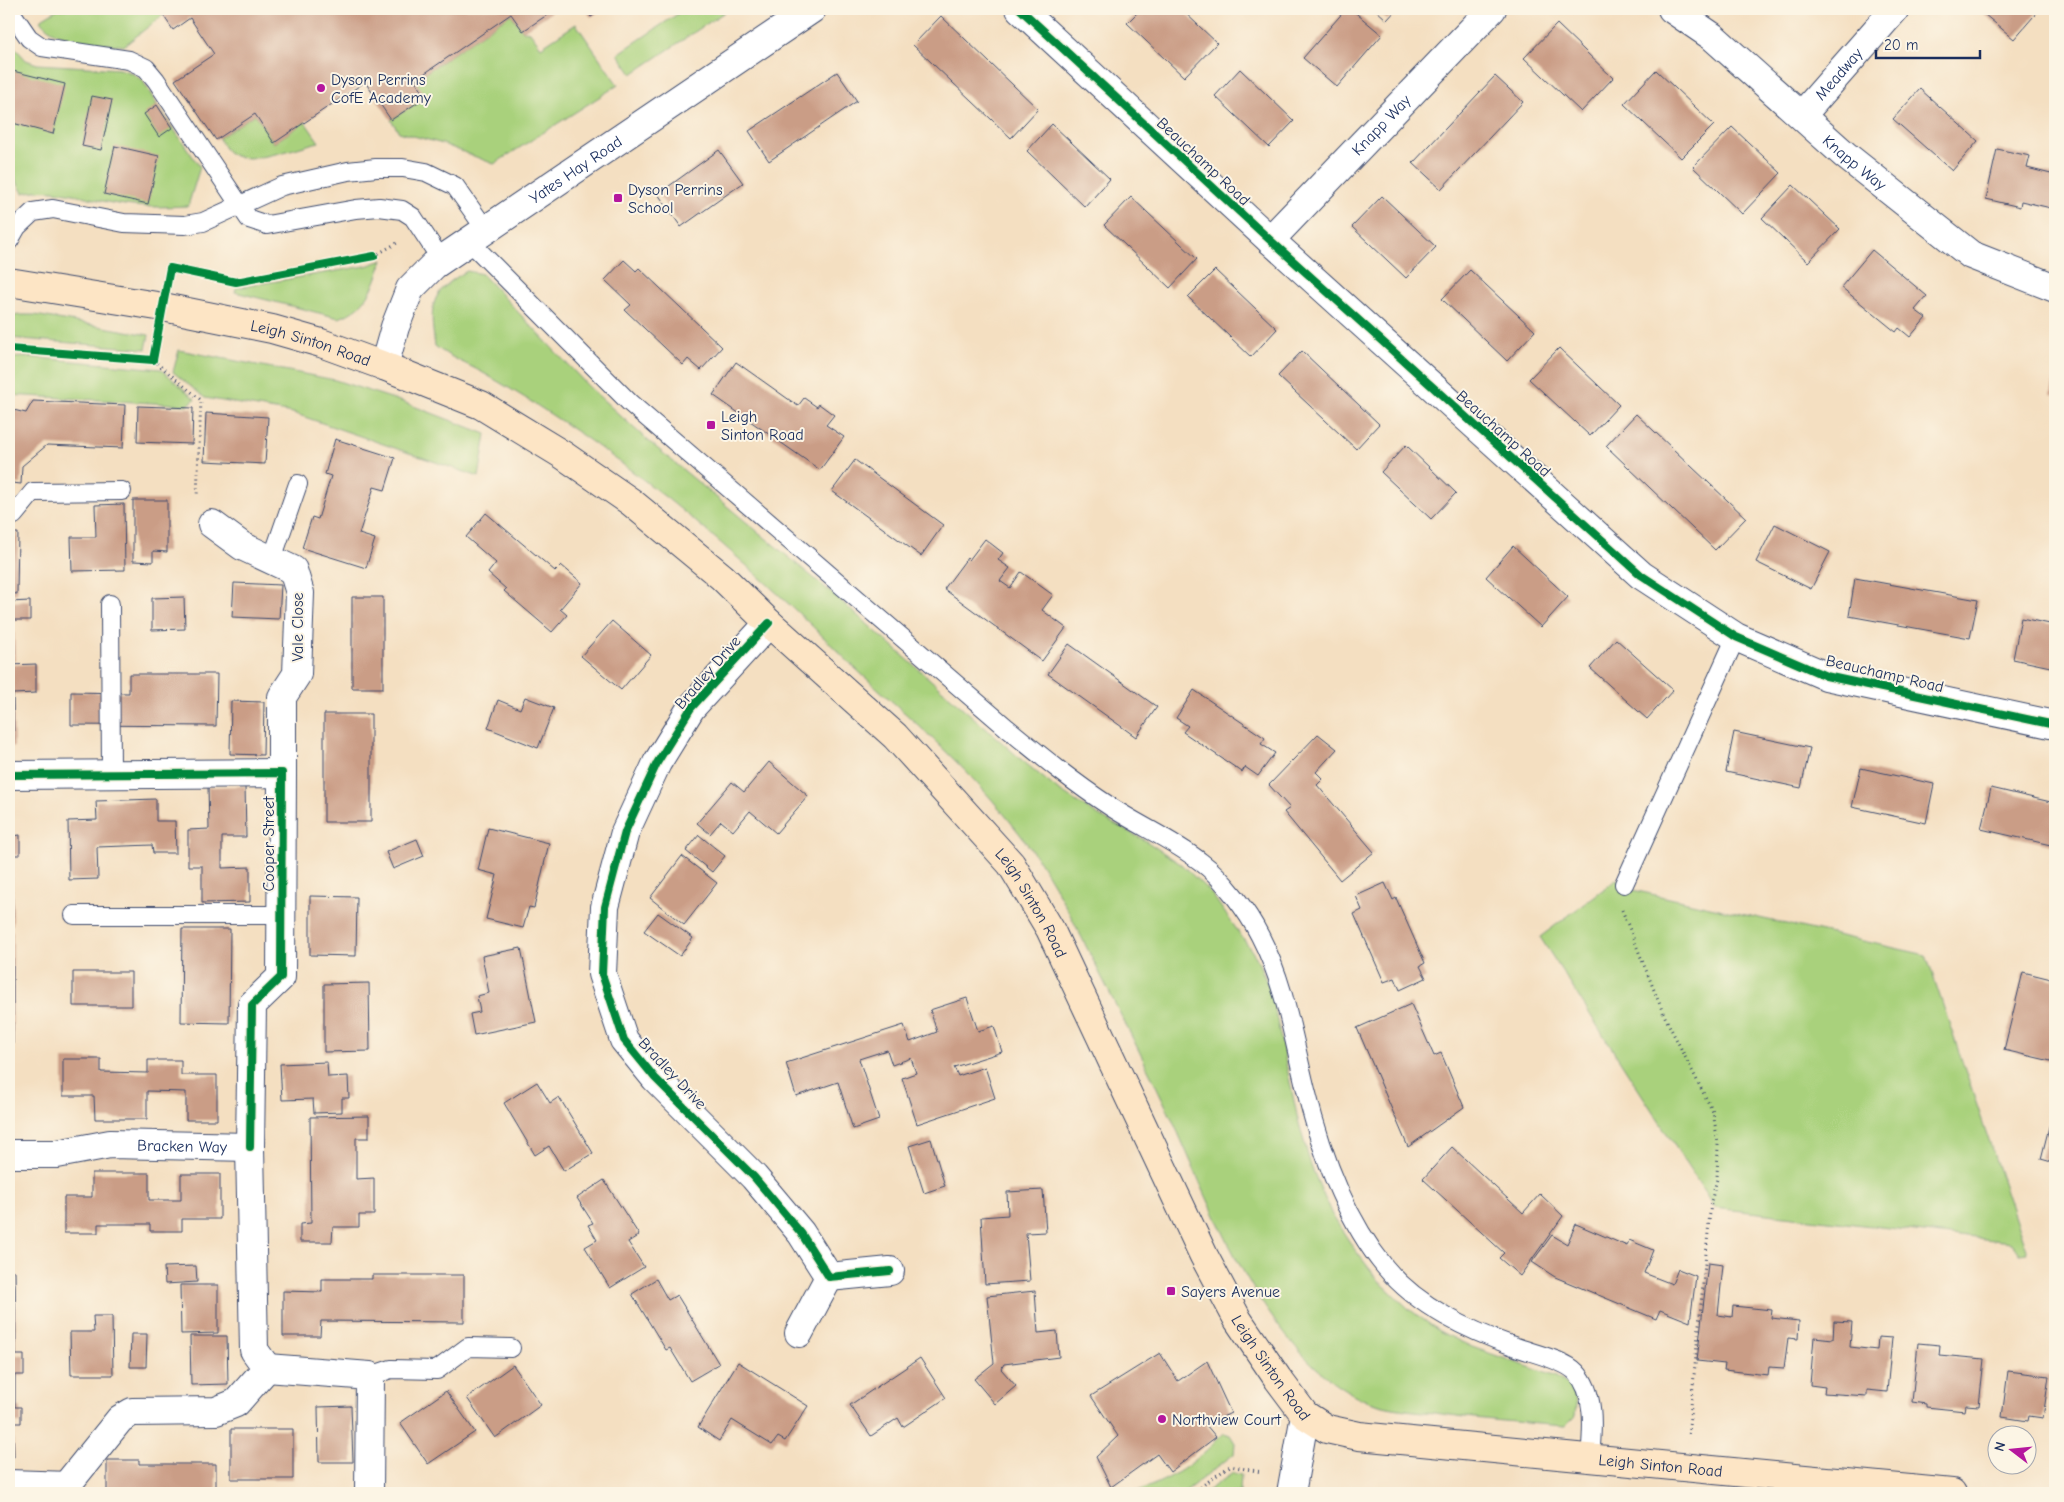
<svg xmlns="http://www.w3.org/2000/svg" width="2064" height="1502" font-family="'Comic Neue',sans-serif">
	<style>
		.green { fill: #a9d17c; stroke: #62806d }
		.building { fill: #ca9d86 }
		.lines { fill: none; stroke-linecap: round; stroke-linejoin: round }
		.service-casing { stroke: #3c496d; stroke-width: 20 }
		.minor-casing { stroke: #3c496d; stroke-width: 30 }
		.tertiary-casing { stroke: #3c496d; stroke-width: 30 }
		.secondary-casing { stroke: #3c496d; stroke-width: 30 }
		.path { stroke: #3c496d; stroke-width: 3; stroke-dasharray: 1 4; stroke-linecap: butt }
		.service { stroke: #fff; stroke-width: 18 }
		.minor { stroke: #fff; stroke-width: 28 }
		.tertiary { stroke: #fff; stroke-width: 28 }
		.secondary { stroke: #fde5c5; stroke-width: 28 }
		.cycleway-casing { stroke: #fcf5e5; stroke-width: 11 }
		.cycleway { stroke: #00873e; stroke-width: 8 }
		.poi-dot { fill: #b5179e; stroke: #fcf5e5; stroke-width: 2 }
		.labels { text-anchor: middle; stroke-width: 4; stroke-linejoin: round; paint-order: stroke }
		.street-label { font-size: 16px; fill: #1b2f5e; stroke: #fcf5e5 }
		.poi-label { font-size: 16px; fill: #1b2f5e; stroke: #fcf5e5; text-anchor: start }
	</style>
	<rect width="100%" height="100%" fill="#fcf5e5"/>
	<filter id="ink" filterUnits="userSpaceOnUse"><feTurbulence type="fractalNoise" baseFrequency=".02" numOctaves="2"/><feDisplacementMap in="SourceGraphic" scale="10" xChannelSelector="R" yChannelSelector="G"/><feConvolveMatrix kernelMatrix="1 2 1 2 8 2 1 2 1" color-interpolation-filters="sRGB"/></filter>
	<filter id="wash" filterUnits="userSpaceOnUse"><feTurbulence type="fractalNoise" baseFrequency=".0096" numOctaves="4" result="noise"/><feDisplacementMap in="SourceGraphic" scale="20" xChannelSelector="R" yChannelSelector="G"/><feGaussianBlur stdDeviation="1.12" result="paint"/><feColorMatrix in="noise" values="0 0 0 0 0 0 0 0 0 0 0 0 0 0 0 0 0 1.4 0 .05"/><feComposite in="paint" operator="in"/></filter>
	<g filter="url(#wash)">
		<rect width="100%" height="100%" fill="#f4dfc1"/>
		<!-- green -->
		<path class="green" d="M58 9H159L163 15 124 46C98 42 57 44 40 20Z
			M685 9H729L632 74 618 54Z
			M511 14 523 31 530 32 541 47 576 24 618 85 494 164 443 144 399 132 391 120 425 97 415 80Z
			M9 41 26 60 37 64 120 69 132 73 143 81 157 105 200 167 188 206C164 207 142 208 118 204 86 199 56 185 23 193L9 167Z
			M255 114 274 143 305 122 319 142C297 147 250 166 231 154 225 150 222 144 219 138Z
			M383 260C374 287 367 308 339 318L235 292 236 288 366 266Z
			M467 271 482 274 589 387 646 439 833 594 1023 761 1058 790 1099 816 1146 841 1182 865 1211 893 1256 957 1271 992 1298 1120 1311 1166 1332 1215 1355 1250 1380 1282 1409 1309 1439 1331 1472 1347 1557 1377 1571 1387 1576 1403 1575 1416 1565 1426C1521 1423 1478 1419 1434 1413 1413 1411 1390 1409 1369 1402 1347 1393 1325 1377 1308 1360 1244 1296 1208 1199 1171 1117 1147 1065 1120 1014 1094 962 1077 928 1060 893 1039 861 990 787 923 729 858 671 836 650 815 628 793 608 729 548 661 490 589 440 556 417 520 394 485 374 468 364 450 358 435 346 429 305 430 292 467 271Z
			M19 315H35L149 335 146 349 9 338V317Z
			M179 350 335 380 403 402 486 434 479 477 293 413 205 398 173 372Z
			M27 357 161 369 195 399 188 405 9 395V358Z
			M1617 879 1633 890 1926 955 2027 1253 2019 1254 2011 1242 1715 1208 1540 937Z
			M1224 1433 1230 1435 1235 1443 1234 1454 1183 1493H1132C1175 1478 1192 1466 1224 1433Z
			M1233 1473 1241 1475 1240 1493H1204Z"/>
		<g id="blocks">
			<!-- building -->
			<path class="building" d="M159 9H556L523 31 511 14 415 80 426 97 391 120 365 82 274 143 255 114 216 140 175 80 214 54 190 18 173 30Z
				M585 9H603L591 17Z
				M1141 9H1181L1217 43 1184 77 1127 23Z
				M1346 9H1351L1382 35 1337 87 1303 58Z
				M1375 9H1397L1387 20Z
				M1978 9H2040L2014 39Z
				M941 16 1038 109 1011 138 913 45Z
				M1557 24 1613 78 1581 112 1524 58Z
				M1240 69 1294 121 1269 147 1215 96Z
				M9 70 65 84 53 134 9 122Z
				M1656 70 1714 125 1681 158 1624 104Z
				M837 72 857 101 769 161 749 131Z
				M1495 76 1523 102 1441 189 1413 163Z
				M1920 89 1978 141 1952 171 1893 119Z
				M92 96 112 100 101 150 82 146Z
				M157 105 172 128 159 137 144 114Z
				M1052 124 1110 179 1085 207 1027 151Z
				M1732 127 1781 173 1742 214 1693 167Z
				M115 146 159 156 148 204 104 194Z
				M1997 149 2030 156 2027 168 2055 175V209L2021 201 2020 207 1986 199Z
				M719 150 743 183 681 227 658 194Z
				M1793 185 1840 229 1808 262 1762 218Z
				M1382 196 1436 247 1406 278 1352 227Z
				M1131 197 1197 259 1170 288 1104 225Z
				M1872 250 1927 296 1915 310 1926 318 1910 337 1899 328 1896 332 1841 287Z
				M624 260 636 271 639 268 722 347 701 370 688 359 683 365 625 310 631 305 605 280Z
				M1215 270 1277 329 1251 357 1188 297Z
				M1470 270 1535 331 1507 361 1442 299Z
				M1559 348 1619 405 1590 436 1529 379Z
				M1302 351 1379 424 1356 449 1278 376Z
				M736 362 798 406 804 398 817 407 819 404 834 415 826 425 844 437 820 470 713 395Z
				M2054 376H2055V396L2051 395Z
				M33 401 125 405 123 448 47 445 22 466 21 484 12 483 11 504H9V409L26 413Z
				M138 406 193 408 192 444 137 442Z
				M206 413 268 417 265 464 204 461Z
				M1636 414 1746 518 1715 550 1606 446Z
				M335 439 395 458 385 490 374 487 359 534 375 539 366 568 302 548 312 517 318 519 331 476 325 474Z
				M1406 445 1456 493 1431 519 1381 472Z
				M855 460 943 525 921 556 832 491Z
				M133 500H167V552L153 551V562L133 561Z
				M124 504 125 570 72 571 71 537H96L95 505Z
				M486 513 555 571 561 565 582 583 560 609 567 615 552 632 504 591 506 589 488 573 496 563 466 537Z
				M1775 524 1830 552 1811 589 1756 562Z
				M9 533H18L17 594 9 593Z
				M985 539 1003 553 998 560 1010 568 1000 581 1010 588 1021 572 1053 595 1042 610 1066 628 1042 661 944 589 967 558 969 560Z
				M1513 546 1568 597 1541 627 1486 577Z
				M1855 578 1978 600 1970 638 1849 616Z
				M234 583 281 585 279 619 232 617Z
				M184 597 185 629 152 630V598Z
				M352 597H383V688H352Z
				M30 601V620H14L15 661H9V602Z
				M2021 618 2055 625V668L2013 659Z
				M612 621 651 655 621 690 581 656Z
				M1616 639 1673 690 1647 719 1590 668Z
				M1069 644 1157 707 1136 737 1048 674Z
				M36 664V693L13 694 14 747H9V665Z
				M129 674H217L216 726 71 725V692L129 693Z
				M1194 690 1265 738 1261 744 1275 753 1258 776 1245 767 1242 772 1183 732 1188 726 1176 718Z
				M525 697 554 708 538 748 488 728 498 700 520 709Z
				M231 701 264 702 263 755 230 754Z
				M324 714H371V822H324Z
				M1734 732 1810 748 1801 788 1726 772Z
				M1318 734 1337 749 1316 772 1323 779 1317 785 1374 852 1340 880 1284 812 1290 808 1269 785Z
				M769 762 808 796 776 833 750 811 733 831 721 821 710 834 697 823 732 782 744 792Z
				M1861 768 1934 784 1926 823 1852 807Z
				M245 786 246 837H222V868L250 867V902L202 903V866H188V830L209 829 208 787Z
				M1991 788 2055 803V846L1981 829Z
				M9 798H12L13 836 20 835V855H12L13 925H9Z
				M156 799V821H175L176 853H153L152 845 97 847 98 879 69 880 68 821 97 820 96 801Z
				M488 828 549 843 534 908 529 907 523 928 486 919 497 875 478 870Z
				M699 835 725 856 712 872 686 851Z
				M417 839 424 856 393 869 386 852Z
				M682 856 717 883 684 925 650 898Z
				M1385 883 1393 900 1396 898 1425 963 1420 966 1426 978 1400 990 1395 978 1384 982 1354 914 1362 910 1356 896Z
				M310 896 357 897 356 956 310 955Z
				M658 913 693 938 680 956 644 931Z
				M182 929H230L229 1023 181 1022Z
				M9 931H13V1044H9Z
				M521 948 536 1022 474 1035 470 1014 480 1012 477 996 489 993 482 956Z
				M73 972H131V1006H73Z
				M2023 972 2055 980V1062L2004 1050Z
				M369 983 370 1051 324 1052V984Z
				M967 998 978 1031 994 1026 1002 1052 954 1067 958 1076 985 1067 995 1098 917 1124 902 1078 916 1073 911 1058 892 1065 887 1050 859 1059 879 1120 853 1129 838 1082 796 1096 786 1063 904 1025 910 1042 937 1032 930 1010Z
				M1411 1004 1434 1056 1441 1053 1464 1107 1408 1147 1357 1028Z
				M63 1059H101V1072L148 1073V1060H181V1075H217V1120H186V1092L147 1091V1119H95L94 1096H63Z
				M327 1062 328 1077 348 1076 349 1098H342V1112L314 1113 313 1099 282 1100 280 1064Z
				M537 1082 550 1103 559 1097 593 1153 564 1171 549 1146 535 1155 504 1103Z
				M2054 1107H2055V1163L2041 1159Z
				M369 1116V1138H356V1179L374 1178V1215H359V1227H333L332 1242H300V1224L311 1223 310 1117Z
				M931 1139 945 1186 924 1193 909 1146Z
				M1452 1147 1523 1213 1540 1194 1563 1216 1520 1276 1499 1258 1504 1253 1423 1179Z
				M92 1173H149V1200H181V1174H220V1219H182V1231H150V1224H98V1233H64V1197H92Z
				M604 1180 639 1235 628 1242 644 1267 610 1288 585 1247 597 1240 588 1225 593 1223 577 1198Z
				M1043 1190 1046 1232 1026 1233 1030 1281 985 1284 981 1217 1008 1215 1007 1192Z
				M1576 1224 1627 1246 1629 1240 1653 1250 1644 1273 1672 1284 1678 1269 1696 1276 1690 1322 1660 1310 1656 1319 1555 1277 1532 1262 1552 1235 1567 1244Z
				M1708 1263 1723 1265 1718 1315 1732 1317 1733 1306 1772 1310 1771 1318 1799 1321 1798 1339 1788 1338 1784 1368 1769 1367 1768 1375 1724 1370 1725 1364 1697 1361Z
				M196 1266 197 1282 165 1284 164 1267Z
				M9 1271H15L16 1355H24V1375H15V1407H21V1423H13L14 1457H9Z
				M372 1275H464V1322L321 1321 320 1336H283V1291L322 1292V1279H372Z
				M656 1279 668 1300 677 1295 719 1364 690 1381 670 1348 666 1350 632 1294Z
				M180 1285H218V1333L181 1334Z
				M1035 1291 1038 1333 1057 1331 1059 1357 1004 1364 1001 1369 1016 1386 995 1404 974 1379 994 1363 987 1296Z
				M93 1316H112L113 1375H71L70 1332H94Z
				M1834 1321 1852 1322 1850 1347 1877 1350 1878 1337 1892 1338 1887 1392 1867 1390V1396L1824 1393 1825 1387 1810 1385 1814 1337 1833 1339Z
				M131 1334H147L146 1367H130Z
				M190 1336H227L228 1384 191 1385Z
				M1918 1343 1940 1345 1939 1355 1984 1359 1979 1406 1966 1405 1965 1411 1926 1407V1404L1912 1402Z
				M1160 1353 1178 1381 1207 1361 1231 1413 1206 1425 1216 1437 1170 1472 1157 1454 1111 1487 1096 1457 1118 1436 1091 1396Z
				M920 1358 946 1398 903 1427 898 1418 871 1436 850 1405Z
				M738 1362 808 1406 785 1441 778 1437 772 1445 732 1420 719 1441 698 1427Z
				M513 1365 541 1405 495 1438 467 1398Z
				M2008 1371 2049 1376 2043 1418 2029 1416 2028 1421 2002 1417Z
				M446 1391 475 1432 428 1464 400 1423Z
				M351 1406 353 1462H319L318 1407Z
				M231 1429H293V1479H231Z
				M107 1460H139V1464H216V1493H107Z"/>
		</g>
	</g>
	<g filter="url(#ink)">
		<use href="#blocks" fill-opacity="0" stroke="#3c496d" stroke-width="1"/>
		<g class="lines">
			<defs>
				<path id="service" d="M9 9 29 38 42 47 129 60 146 68 156 80 249 219 267 225 356 209 379 207 402 210 413 217 442 261
					M9 241 17 227 33 212 53 209 124 223 185 225 203 222 282 186 348 171 376 168H403L426 172 455 186 486 230
					M470 242 630 403 1007 728C1041 756 1074 783 1111 807 1140 826 1173 840 1201 862 1223 878 1248 912 1260 936 1285 984 1293 1038 1306 1090 1321 1152 1344 1217 1385 1267 1418 1307 1468 1330 1516 1347 1532 1353 1565 1360 1576 1372 1597 1394 1592 1433 1590 1459
					M9 514 14 515 33 492 122 491
					M272 559 298 484
					M110 604 111 774
					M1624 884 1736 637
					M74 915H281
					M370 1376 391 1369 437 1370 468 1347 511 1348
					M9 1479 70 1481V1492"/>
				<g id="minor">
					<path d="M1020 9 1270 240 1641 575 1736 637 1826 676 2055 725"/>
					<path id="s1" d="M1672 9 1713 37 1845 155 1971 255 2055 288"/>
					<path id="s2" d="M1802 115 1895 9"/>
					<path id="s3" d="M1270 240 1492 9"/>
					<path d="M212 524 242 546 293 570 300 593 297 674 282 697V773"/>
					<path d="M769 623 691 708 657 763 625 832 605 907 602 974 624 1040 655 1078 754 1177 801 1233 829 1277 890 1271"/>
					<path d="M9 775 282 773 281 977 252 1005 250 1147"/>
					<path id="s4" d="M9 1154H57L110 1144 250 1147 254 1350 267 1368"/>
					<path d="M799 1333 829 1277"/>
					<path d="M267 1368 370 1376 369 1493"/>
					<path d="M70 1481 120 1419 132 1412 216 1411 236 1403 267 1368"/>
					<path d="M1291 1493 1305 1415"/>
				</g>
				<g id="tertiary">
					<path id="s5" d="M384 366 395 327 410 289 434 265 812 9"/>
				</g>
				<g id="secondary">
					<path id="s6" d="M9 282 163 307 272 329 321 343 384 366 481 405 563 455 631 502 722 577 769 623 895 736 1011 864 1050 929 1204 1256 1238 1320 1278 1379 1305 1415 1327 1429 1359 1436 1952 1493"/>
				</g>
			</defs>
			<!-- service casing -->
			<use href="#service" class="service-casing"/>
			<!-- minor casing -->
			<use href="#minor" class="minor-casing"/>
			<!-- tertiary casing -->
			<use href="#tertiary" class="tertiary-casing"/>
			<!-- secondary casing -->
			<use href="#secondary" class="secondary-casing"/>
			<!-- path -->
			<path class="path" d="M374 256 397 243
				M153 360 201 400 197 496
				M1622 910 1664 1015 1713 1112 1718 1144 1717 1179 1711 1202 1688 1437
				M1192 1493 1230 1466 1262 1472"/>
			<!-- service -->
			<use href="#service" class="service"/>
			<!-- minor -->
			<use href="#minor" class="minor"/>
			<!-- tertiary -->
			<use href="#tertiary" class="tertiary"/>
			<!-- secondary -->
			<use href="#secondary" class="secondary"/>
			<defs>
				<path id="cycleway" d="M1020 9 1270 240 1641 575 1736 637 1826 676 2055 725
					M9 349 153 360 170 268 236 282 374 256
					M769 623 691 708 657 763 625 832 605 907 602 974 624 1040 655 1078 754 1177 801 1233 829 1277 890 1271
					M9 775 282 773 281 977 252 1005 250 1147"/>
			</defs>
			<!-- cycleway casing -->
			<use href="#cycleway" class="cycleway-casing"/>
			<!-- cycleway -->
			<use href="#cycleway" class="cycleway"/>
		</g>
	</g>
	<!-- markers -->
	<g class="poi-dot">
		<circle cx="321" cy="88" r="5"/>
		<rect x="613" y="193" width="10" height="10" rx="2.5"/>
		<rect x="706" y="420" width="10" height="10" rx="2.5"/>
		<rect x="1166" y="1286" width="10" height="10" rx="2.5"/>
		<circle cx="1162" cy="1419" r="5"/>
	</g>
	<g class="labels">
		<!-- street labels -->
		<g class="street-label">
			<text dy="6" stroke="none"><textPath href="#s2" startOffset="55">Meadway</textPath></text>
			<text dy="6" stroke="none"><textPath href="#s3" startOffset="160">Knapp Way</textPath></text>
			<text transform="translate(1204 161) rotate(43)" y="6">Beauchamp Road</text>
			<text dy="6" stroke="none"><textPath href="#s1" startOffset="239">Knapp Way</textPath></text>
			<text dy="6" stroke="none"><textPath href="#s5" startOffset="286">Yates Hay Road</textPath></text>
			<text dy="6" stroke="none"><textPath href="#s6" startOffset="308">Leigh Sinton Road</textPath></text>
			<text transform="translate(1504 433) rotate(42)" y="6">Beauchamp Road</text>
			<text transform="translate(297 627) rotate(-90)" y="6">Vale Close</text>
			<text transform="translate(707 672) rotate(-49)" y="6">Bradley Drive</text>
			<text transform="translate(1885 673) rotate(13)" y="6">Beauchamp Road</text>
			<text transform="translate(268 844) rotate(-90)" y="6">Cooper Street</text>
			<text dy="6" stroke="none"><textPath href="#s6" startOffset="1238">Leigh Sinton Road</textPath></text>
			<text transform="translate(673 1073) rotate(47)" y="6">Bradley Drive</text>
			<text dy="6" stroke="none"><textPath href="#s4" startOffset="174">Bracken Way</textPath></text>
			<text dy="6" stroke="none"><textPath href="#s6" startOffset="1762">Leigh Sinton Road</textPath></text>
			<text dy="6" stroke="none"><textPath href="#s6" startOffset="2182">Leigh Sinton Road</textPath></text>
		</g>
		<!-- poi labels -->
		<g class="poi-label">
			<text x="331" y="85">Dyson Perrins<tspan x="331" dy="18">CofE Academy</tspan></text>
			<text x="628" y="195">Dyson Perrins<tspan x="628" dy="18">School</tspan></text>
			<text x="721" y="422">Leigh<tspan x="721" dy="18">Sinton Road</tspan></text>
			<text x="1181" y="1297">Sayers Avenue</text>
			<text x="1172" y="1425">Northview Court</text>
		</g>
	</g>
	<!-- margin -->
	<rect width="2064" height="1502" fill="none" stroke="#fcf5e5" stroke-width="30"/>
	<!-- north arrow -->
	<g transform="translate(2012 1450) rotate(286)"><circle r="24" fill="#fcf5e5" stroke="#a2a6af"/>
	<path d="M0-4L9 19L0 12L-9 19Z" fill="#b5179e"/>
	<text y="-8" font-size="14" font-weight="bold" text-anchor="middle" fill="#1b2f5e">N</text>
	</g>
	<!-- scale -->
	<path d="M1876 50v8h104v-8" fill="none" stroke="#1b2f5e" stroke-width="2.5"/>
	<text x="1884" y="50" font-size="15" fill="#1b2f5e" stroke="#fcf5e5" stroke-width="4" paint-order="stroke">20 m</text>
</svg>
